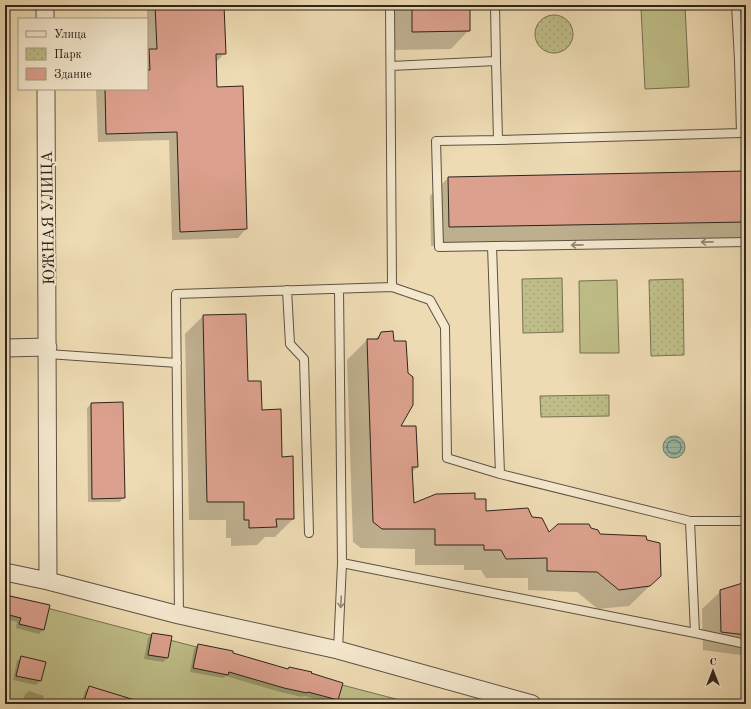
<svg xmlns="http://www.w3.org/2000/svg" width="751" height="709" font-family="'Old Standard TT',serif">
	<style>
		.green { fill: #bfbe88; stroke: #767152 }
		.park { fill: url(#park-dots); stroke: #767152 }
		.water { fill: url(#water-rules); stroke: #6e7f70 }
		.shadow { fill: #0003 }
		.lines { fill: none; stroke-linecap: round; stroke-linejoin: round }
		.shore { stroke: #647062; stroke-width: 1 }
		.building { fill: #dca18e; stroke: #2d241b }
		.service-casing { stroke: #5d5241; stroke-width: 10 }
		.minor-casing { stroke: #5d5241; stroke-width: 19 }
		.service { stroke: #f4e8ce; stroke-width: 8 }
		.minor { stroke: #f4e8ce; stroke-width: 17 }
		.oneway { stroke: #908674 }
		.labels { text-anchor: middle; stroke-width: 4; stroke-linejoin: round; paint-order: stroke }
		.street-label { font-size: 16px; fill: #2d241b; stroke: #f4e8ce }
	</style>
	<defs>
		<pattern id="park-dots" width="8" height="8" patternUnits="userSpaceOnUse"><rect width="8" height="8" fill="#bfbe88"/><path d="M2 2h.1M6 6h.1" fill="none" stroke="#a4a375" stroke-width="1.8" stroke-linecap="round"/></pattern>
		<pattern id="water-rules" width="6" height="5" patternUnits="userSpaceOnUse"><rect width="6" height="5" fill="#9abca8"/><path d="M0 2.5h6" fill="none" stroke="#85a190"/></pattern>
	</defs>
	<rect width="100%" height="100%" fill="#eedbb3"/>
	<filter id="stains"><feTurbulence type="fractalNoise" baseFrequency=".005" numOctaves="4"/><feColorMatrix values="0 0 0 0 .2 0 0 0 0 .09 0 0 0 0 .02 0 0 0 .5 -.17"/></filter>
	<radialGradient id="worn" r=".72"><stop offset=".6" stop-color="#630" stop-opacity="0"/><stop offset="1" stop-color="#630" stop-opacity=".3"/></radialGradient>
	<!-- green -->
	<path class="green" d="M685 6 689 87 645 89 641 8Z
		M617 280 619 353H580L579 281Z
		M5 597 415 704H5Z"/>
	<!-- park -->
	<path class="park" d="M535 34a19 19 0 1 1 38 0a19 19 0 1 1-38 0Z
		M562 278 563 332 523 333 522 279Z
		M683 279 684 355 651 356 649 280Z
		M609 395V416L541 417 540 396Z"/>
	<!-- water -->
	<path class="water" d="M663 447a11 11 0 1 1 22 0a11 11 0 1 1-22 0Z"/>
	<!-- shadow -->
	<path class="shadow" d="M147 5H223L225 53 216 62V88L246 229 238 238 172 240 169 140 98 142 96 89H147Z
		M393 5H469V30L451 49 394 50Z
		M746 172V240L431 246 430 196 448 178Z
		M5 179 6 197 5 199Z
		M203 316 247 382 261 411 293 519 275 537H265L257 545 231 546V538H226V520H189L185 334Z
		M382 333 399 427 417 467 412 472 413 504 474 500 485 512 532 518 549 533 591 529 660 576 629 606 598 609 577 592 528 590V578H486L481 570H464V565H415V549L361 548 353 542 347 360 367 340H374Z
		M91 404 124 498 119 502H88L87 408Z
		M746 583V651L741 655 703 650 702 609 721 591Z
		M5 594 49 605 43 630 39 634 16 628 17 622 5 619Z
		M152 634 167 658 163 662 144 659 148 638Z
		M198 645 287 670 289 668 342 684 337 700 333 704 304 696 302 697 280 692 226 676 223 678 190 672 194 649Z
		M21 657 40 681 36 685 13 680 17 661Z
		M89 687 114 704H81L85 691Z
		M29 691 44 696 43 699 59 704H22L25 695Z
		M354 700 370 704H350Z"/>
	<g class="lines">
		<!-- shore -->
		<path class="shore" d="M667 447a7 7 0 1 1 14 0a7 7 0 1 1-14 0Z"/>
	</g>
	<!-- building -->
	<path class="building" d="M155 5H224L226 54H216L217 87 243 86 247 229 180 232 177 132 106 134 105 89H147V70H150L149 49H157Z
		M412 5H470V31L412 32Z
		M746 171V222L449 227 448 177Z
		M246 314 248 381H261L262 410 281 409 282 457 293 456 294 519H276L277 527 249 528V520H244V502H207L203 315Z
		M393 331 394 341H406L408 373 413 377V405L401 426H416L418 467H412L414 503 436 494 475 493V499H486V511L528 508 532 517 542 518 549 532 558 524H589L591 528 598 530 600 534 646 536 647 540 660 543 661 576 650 586 619 590 597 572 547 571V558L506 559 501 550H484V545H435V529H382L373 522 367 339H378L381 332Z
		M123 402 125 498 92 499 91 403Z
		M746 582V635L721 632 720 590Z
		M5 595 50 605 44 630 19 624 21 618 5 614Z
		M152 633 172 636 168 658 148 655Z
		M198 644 233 651V653L288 669 289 667 312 672 311 673 343 683 338 700 308 692 307 693 284 688 229 672 228 675 193 668Z
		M21 656 46 662 41 681 16 676Z
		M89 686 138 701V704H83Z"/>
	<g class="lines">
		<defs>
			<path id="service" d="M495 5 496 61
				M736 5 739 60
				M391 66 496 61 498 140 741 133 739 60H746
				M498 140 436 141 439 247 746 242
				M492 246 500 474 690 521 695 633 746 644
				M392 287 430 300 445 327 447 458 500 474
				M287 290 290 344 304 359 309 533
				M48 354 177 363
				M690 521H746
				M342 563 695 633
				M179 615 176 294 392 287 390 5
				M338 650 342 563 339 289"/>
			<path id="minor" d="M45 5V19
				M46 89 48 581
				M5 348 48 347
				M5 572 48 581 179 615 338 650 532 704"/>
		</defs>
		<!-- service casing -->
		<use href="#service" class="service-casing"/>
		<!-- minor casing -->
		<use href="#minor" class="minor-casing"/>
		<!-- service -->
		<use href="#service" class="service"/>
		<!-- minor -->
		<use href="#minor" class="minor"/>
	</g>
	<!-- one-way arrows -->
	<defs><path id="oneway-shaft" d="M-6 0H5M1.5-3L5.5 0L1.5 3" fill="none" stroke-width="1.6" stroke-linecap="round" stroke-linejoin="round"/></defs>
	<g class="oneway">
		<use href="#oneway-shaft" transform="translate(707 242) rotate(179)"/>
		<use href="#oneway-shaft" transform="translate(577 245) rotate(179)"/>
		<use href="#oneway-shaft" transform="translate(341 602) rotate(93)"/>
	</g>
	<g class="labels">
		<!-- street labels -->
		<g class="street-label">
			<text transform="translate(47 218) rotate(-91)" y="6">ЮЖНАЯ УЛИЦА</text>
		</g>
	</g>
	<!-- margin -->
	<rect width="751" height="709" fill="none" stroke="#eedbb3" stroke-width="20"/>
	<rect x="6" y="6" width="739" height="697" fill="none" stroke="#2d241b" stroke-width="2"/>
	<rect x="10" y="10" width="731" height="689" fill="none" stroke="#2d241b"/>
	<!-- legend -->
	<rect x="18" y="18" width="130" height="72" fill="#f4e8ce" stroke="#a49a86"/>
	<rect x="26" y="31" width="20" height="6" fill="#f4e8ce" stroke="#a49a86"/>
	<text x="54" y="38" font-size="12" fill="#2d241b">Улица</text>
	<rect x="26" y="48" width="20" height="12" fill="url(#park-dots)" stroke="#a49a86"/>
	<text x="54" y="58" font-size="12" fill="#2d241b">Парк</text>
	<rect x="26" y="68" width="20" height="12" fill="#dca18e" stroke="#a49a86"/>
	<text x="54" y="78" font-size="12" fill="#2d241b">Здание</text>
	<!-- north arrow -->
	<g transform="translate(713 671)" stroke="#f4e8ce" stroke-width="3" paint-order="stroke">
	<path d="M0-3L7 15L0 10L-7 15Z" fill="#2d241b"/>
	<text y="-6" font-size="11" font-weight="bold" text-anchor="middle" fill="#2d241b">С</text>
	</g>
	<rect width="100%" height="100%" filter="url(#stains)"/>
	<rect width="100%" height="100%" fill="url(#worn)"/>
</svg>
